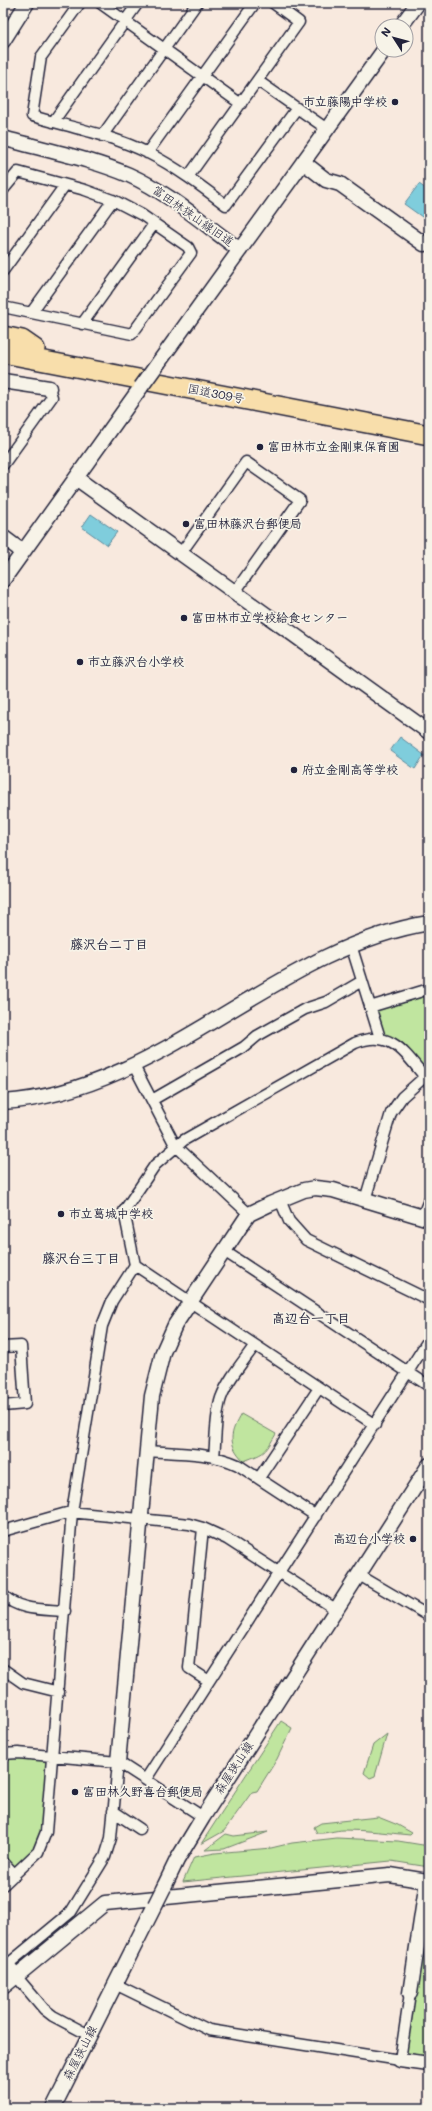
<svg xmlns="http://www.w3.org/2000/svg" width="432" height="2111" font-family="Mali,'Klee One',sans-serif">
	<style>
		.green { fill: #c0e59f; stroke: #71846d }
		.water { fill: #7fcddc; stroke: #5a899c }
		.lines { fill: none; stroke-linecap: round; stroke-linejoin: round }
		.street-casing { stroke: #22223b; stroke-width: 13 }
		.secondary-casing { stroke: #22223b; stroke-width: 17 }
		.highway-casing { stroke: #22223b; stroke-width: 22 }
		.street { stroke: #f7f3e8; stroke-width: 10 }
		.secondary { stroke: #f7f3e8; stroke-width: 14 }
		.highway { stroke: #f8deab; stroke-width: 19 }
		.secondary-bridge-casing { stroke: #22223b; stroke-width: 17; stroke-linecap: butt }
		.secondary-bridge { stroke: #f7f3e8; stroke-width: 14 }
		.poi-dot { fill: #22223b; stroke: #f7f3e8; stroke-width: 1.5 }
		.labels { text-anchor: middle; stroke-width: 3.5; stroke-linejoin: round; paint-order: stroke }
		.poi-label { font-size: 12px; font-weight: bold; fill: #22223b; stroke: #f7f3e8; text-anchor: start }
		.street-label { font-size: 12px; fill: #22223b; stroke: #f7f3e8 }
		.neighbourhood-label { font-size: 13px; font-weight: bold; fill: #22223b; stroke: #f7f3e8 }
	</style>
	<rect width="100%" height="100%" fill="#f8e9de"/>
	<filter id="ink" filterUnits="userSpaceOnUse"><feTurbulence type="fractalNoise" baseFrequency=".025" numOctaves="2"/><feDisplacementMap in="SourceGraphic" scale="8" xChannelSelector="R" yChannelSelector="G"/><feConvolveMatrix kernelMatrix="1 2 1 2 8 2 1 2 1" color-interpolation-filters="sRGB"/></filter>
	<g filter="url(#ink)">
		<!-- green -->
		<path class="green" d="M429 993V1066L425 1069 403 1043 384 1035 376 1010Z
			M241 1414 276 1434C264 1454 267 1452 244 1461 227 1444 230 1433 241 1414Z
			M281 1721 292 1728 277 1759 257 1791 252 1792 224 1831 201 1844Z
			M387 1734 375 1776 370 1778 364 1773 373 1745Z
			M19 1757 45 1760 49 1763 43 1830 39 1845 15 1869 3 1855V1759Z
			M378 1817 398 1825 412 1833 410 1835C388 1833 367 1830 344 1830 335 1830 326 1834 317 1833L314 1827 321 1823Z
			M268 1832 224 1849 205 1850 226 1834 234 1836Z
			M337 1838 398 1841 429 1846V1867L391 1861 183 1882 194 1857 215 1853 271 1848 292 1843Z
			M429 1889V2061L404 2056Z"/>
		<!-- water -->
		<path class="water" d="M419 184 429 191V222L404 204Z
			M91 514 117 532 107 545 82 527Z
			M400 737 424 755 415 769 390 751Z"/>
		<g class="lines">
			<defs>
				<path id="street" d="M80 3 41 57 32 116C70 127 112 135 148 153 176 167 201 186 226 205L297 108
					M100 3 241 104
					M258 81 327 129
					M53 122 138 3
					M102 136 197 3
					M147 153 255 3
					M188 177 299 22 273 3
					M3 190 18 172 85 190 115 201 142 215 188 247 191 253 132 334 3 307
					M3 271 65 185
					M31 313 113 200
					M82 324 154 224
					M3 465 52 397 49 388
					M181 553 246 462 300 500 235 592
					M351 945 380 1038
					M370 1007 429 989
					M133 1064 175 1145 249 1214
					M152 1100 244 1047 257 1036 305 1009 326 1002 362 981
					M280 1200 289 1221 306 1240 429 1300
					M365 1200 391 1113 402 1097 429 1073
					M422 1217 429 1200
					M224 1251 429 1386
					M3 1347 21 1346 25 1404 3 1406
					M375 1425 135 1265 124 1211 155 1165 184 1140 355 1043C391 1029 404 1052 425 1077
					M147 1451C177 1453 210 1452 238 1465L316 1516
					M214 1457C216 1438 215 1416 221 1398 228 1379 243 1362 255 1345
					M259 1478 319 1388
					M203 1528 189 1668 209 1681
					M3 1531 70 1512 189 1524 203 1528 227 1539 337 1610
					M359 1575 429 1616
					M3 1595C19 1611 43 1609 65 1611
					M3 1669 23 1683 59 1692
					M3 1754 18 1753 118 1762 203 1817
					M146 1779 429 1339
					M113 1811 140 1829
					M3 1862 15 1875
					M3 1885 38 1852 46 1832 72 1512 102 1326 112 1301 135 1265
					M3 1961 7 1965 71 1912 105 1857 111 1838 118 1762
					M16 1976 44 2009 53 2016 89 2035
					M115 1984 209 2030 400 2060 410 1993"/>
				<path id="secondary" d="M401 26 418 3
					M3 41 27 3
					M3 138C44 150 89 158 129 175 169 193 204 224 240 250
					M303 162 326 180 340 184 424 244
					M159 362 384 50
					M3 381 49 388
					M76 478 429 732
					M3 537 23 552
					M3 580 141 387
					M3 1102C163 1092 274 948 429 923
					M118 1762 152 1396 163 1352 175 1325 244 1221 249 1214 270 1204 304 1190 315 1188 333 1190 429 1219
					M164 1887 177 1860 203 1817 429 1465
					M3 1968 7 1965 16 1976
					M3 1987 105 1903 390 1875 427 1881 410 1993
					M400 2060 429 2064
					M53 2108 155 1905"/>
				<path id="highway" d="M3 336 22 340 35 349
					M3 353 429 435"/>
			</defs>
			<!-- street casing -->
			<use href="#street" class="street-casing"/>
			<!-- secondary casing -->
			<use href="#secondary" class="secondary-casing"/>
			<!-- highway casing -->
			<use href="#highway" class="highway-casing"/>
			<!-- street -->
			<use href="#street" class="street"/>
			<!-- secondary -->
			<use href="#secondary" class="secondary"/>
			<!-- highway -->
			<use href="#highway" class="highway"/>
			<defs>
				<path id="secondary-bridge" d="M141 387 159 362
					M155 1905 164 1887"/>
			</defs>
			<!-- secondary-bridge casing -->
			<use href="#secondary-bridge" class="secondary-bridge-casing"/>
			<!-- secondary-bridge -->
			<use href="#secondary-bridge" class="secondary-bridge"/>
		</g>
	</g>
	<!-- markers -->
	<g class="poi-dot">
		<circle cx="395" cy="102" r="4"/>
		<circle cx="260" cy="447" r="4"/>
		<circle cx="186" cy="524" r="4"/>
		<circle cx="184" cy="618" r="4"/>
		<circle cx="80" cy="662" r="4"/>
		<circle cx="294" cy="770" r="4"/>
		<circle cx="61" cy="1214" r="4"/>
		<circle cx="413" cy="1539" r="4"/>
		<circle cx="75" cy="1792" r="4"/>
	</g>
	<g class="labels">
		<!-- poi labels -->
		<g class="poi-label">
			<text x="387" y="106" text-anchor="end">市立藤陽中学校</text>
			<text x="268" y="451">富田林市立金剛東保育園</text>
			<text x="194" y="528">富田林藤沢台郵便局</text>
			<text x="192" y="622">富田林市立学校給食センター</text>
			<text x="88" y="666">市立藤沢台小学校</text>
			<text x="302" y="774">府立金剛高等学校</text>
			<text x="69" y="1218">市立葛城中学校</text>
			<text x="405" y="1543" text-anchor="end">高辺台小学校</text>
			<text x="83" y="1796">富田林久野喜台郵便局</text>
		</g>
		<!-- street labels -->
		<g class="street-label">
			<text transform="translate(193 216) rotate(35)" y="4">富田林狭山線旧道</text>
			<text transform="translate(216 394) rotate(11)" y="4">国道309号</text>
			<text transform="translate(234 1768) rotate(-57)" y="4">森屋狭山線</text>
			<text transform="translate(80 2053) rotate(-63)" y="4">森屋狭山線</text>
		</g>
		<!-- neighbourhood labels -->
		<g class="neighbourhood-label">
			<text x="109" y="949">藤沢台二丁目</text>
			<text x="81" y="1263">藤沢台三丁目</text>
			<text x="311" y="1323">高辺台一丁目</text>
		</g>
	</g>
	<!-- margin -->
	<rect width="432" height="2111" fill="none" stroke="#f7f3e8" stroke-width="16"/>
	<rect x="8" y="8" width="416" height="2095" fill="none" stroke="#22223b" stroke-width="1.5" filter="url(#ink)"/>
	<!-- north arrow -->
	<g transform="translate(394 38) rotate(306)"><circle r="19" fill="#f7f3e8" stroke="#a29fa3"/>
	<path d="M0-3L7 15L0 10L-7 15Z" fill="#22223b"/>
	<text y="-6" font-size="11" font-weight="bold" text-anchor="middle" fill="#22223b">N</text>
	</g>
</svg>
